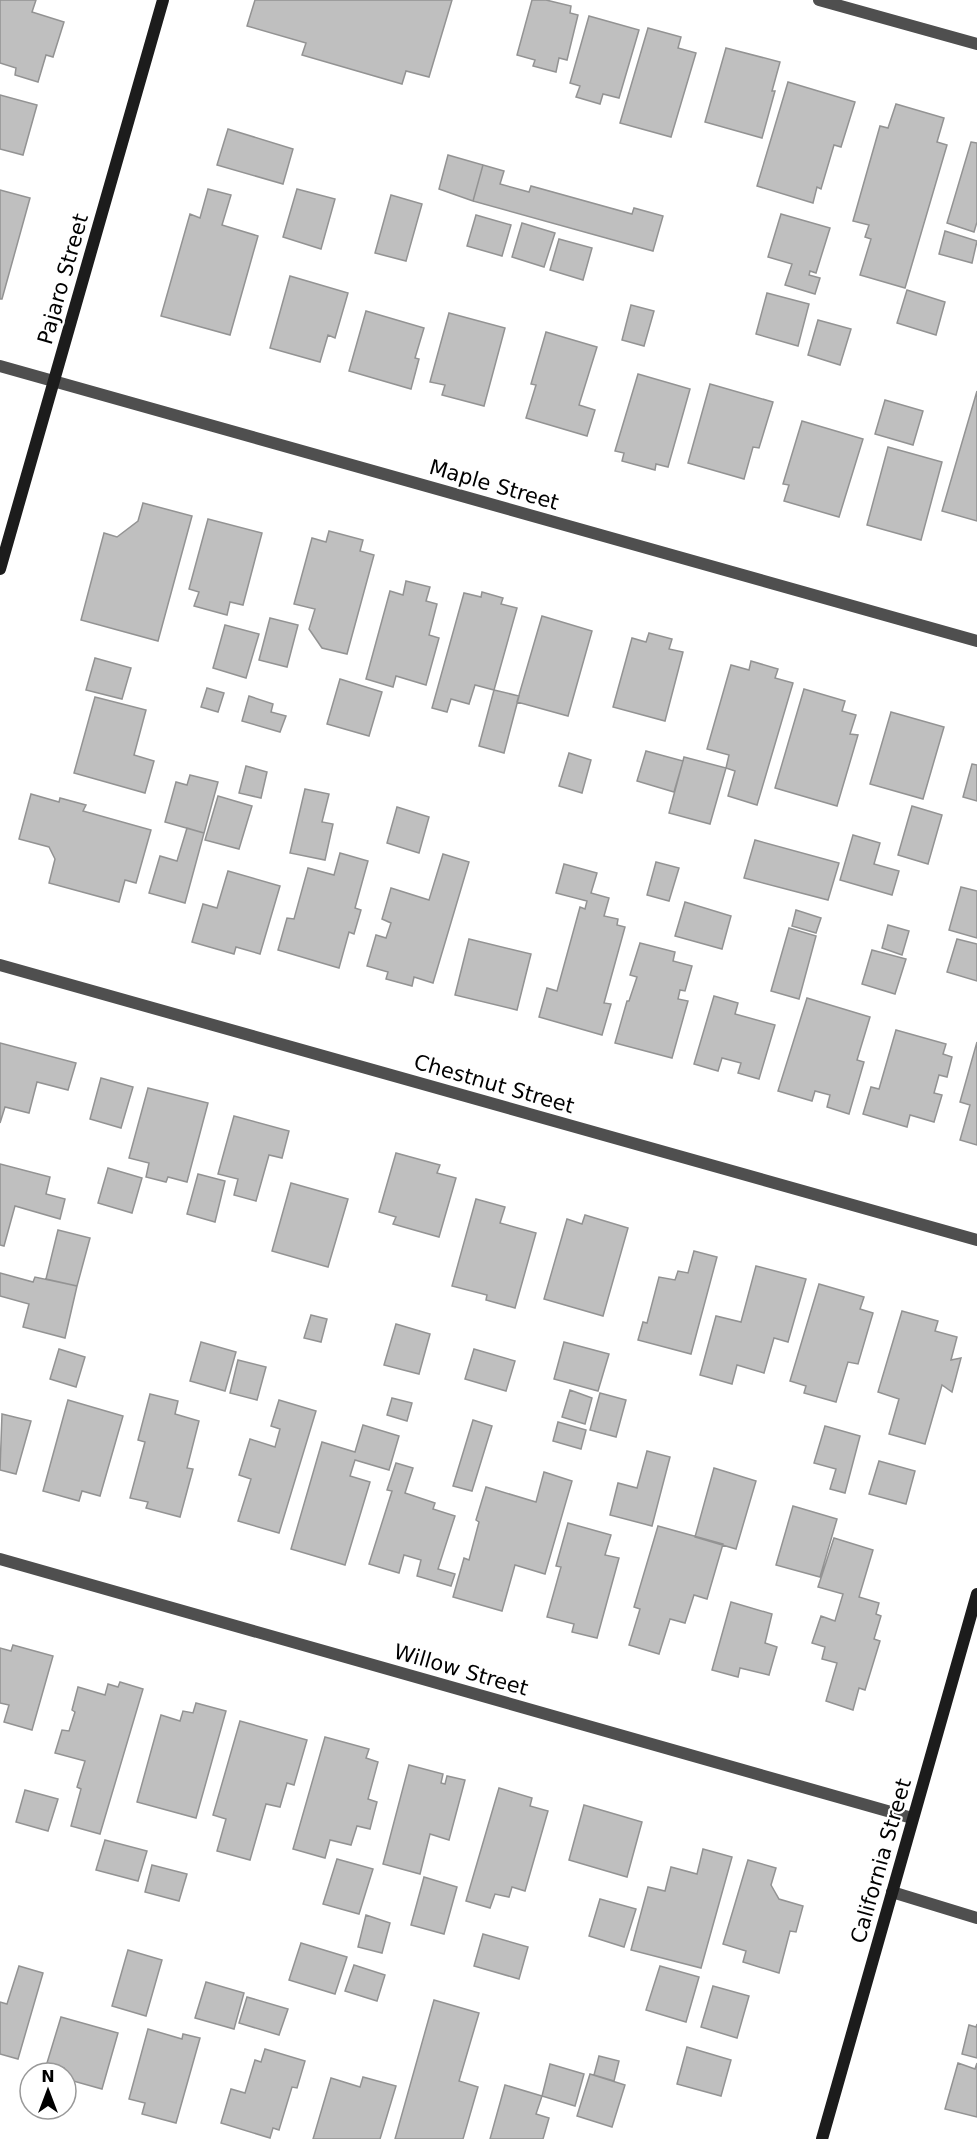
<svg xmlns="http://www.w3.org/2000/svg" width="977" height="2139" font-family="'DejaVu Sans',sans-serif">
	<style>
		.building { fill: #bfbfbf; stroke: #939393; stroke-width: 1.5 }
		.lines { fill: none; stroke-linecap: round; stroke-linejoin: round }
		.lane { stroke: #4f4f4f; stroke-width: 12 }
		.street { stroke: #4f4f4f; stroke-width: 12 }
		.secondary { stroke: #1c1c1c; stroke-width: 12 }
		.labels { text-anchor: middle; stroke-width: 4.5; stroke-linejoin: round; paint-order: stroke }
		.street-label { font-size: 21px; fill: #000; stroke: #fff }
	</style>
	<rect width="100%" height="100%" fill="#fff"/>
	<!-- building -->
	<path class="building" d="M0 0H36L32 12 64 22 53 57 46 55 38 82 15 75 16 68 0 63Z
		M255 0H452L429 77 406 71 402 84 302 55 306 43 247 26Z
		M532 0H546L571 6 570 13 578 15 567 60 559 58 556 72 533 66 535 60 517 55Z
		M589 16 639 30 619 98 603 94 600 104 576 97 580 86 570 83Z
		M648 28 681 37 678 48 696 53 671 137 620 123Z
		M726 48 780 62 772 91H775L762 138 705 122Z
		M788 82 855 102 841 147 834 145 821 189 817 187 813 203 757 186Z
		M0 95 37 105 23 155 0 149Z
		M896 104 944 118 937 142 947 145 905 288 860 275 871 239 865 237 869 225 853 221 880 126 888 128Z
		M228 129 293 149 283 184 217 165Z
		M971 142 977 143V222L974 232 947 223Z
		M448 155 483 165 473 201 439 189Z
		M483 165 504 171 500 184 529 192 531 186 632 214 634 208 663 216 653 251 473 201Z
		M208 189 231 195 222 225 258 236 230 335 161 316 190 214 200 218Z
		M297 189 335 199 321 249 283 237Z
		M0 190 30 198 2 299H0Z
		M391 195 422 204 406 261 375 253Z
		M781 214 830 228 816 273 810 271 809 275 820 278 815 294 785 285 792 264 768 257Z
		M476 215 511 225 502 256 467 246Z
		M522 223 555 233 544 267 512 257Z
		M945 231 977 241 972 263 939 254Z
		M559 239 592 248 583 280 550 270Z
		M290 276 348 293 335 338 328 335 320 362 270 348Z
		M907 290 945 302 936 335 897 323Z
		M767 293 809 304 798 346 756 334Z
		M631 305 654 311 644 346 622 340Z
		M366 311 424 328 415 358 419 359 411 389 349 371Z
		M449 313 505 328 484 406 442 395 445 385 430 382Z
		M818 320 851 329 840 365 808 355Z
		M546 332 597 347 579 405 595 410 587 436 526 418 536 385 531 384Z
		M638 374 690 389 668 467 656 464 655 470 622 461 624 453 615 451Z
		M710 384 773 402 759 448 753 447 744 479 688 463Z
		M977 391V521L942 511Z
		M885 400 923 411 913 445 875 434Z
		M802 421 863 439 839 517 784 501 789 485 783 484Z
		M888 447 942 462 921 540 867 525Z
		M143 503 192 516 158 641 81 620 104 533 117 537 138 521Z
		M208 519 262 533 243 605 230 602 227 615 194 606 199 592 189 589Z
		M329 531 363 540 360 551 374 555 347 654 322 648 309 629 315 609 294 604 312 538 326 542Z
		M406 581 430 587 426 601 437 604 429 635 439 638 426 685 396 676 393 687 366 679 390 591 403 595Z
		M482 592 503 598 501 604 517 608 494 690 475 685 469 704 451 699 447 712 432 708 464 593 481 597Z
		M542 616 592 631 568 716 517 702Z
		M270 618 298 625 287 667 259 660Z
		M225 625 259 634 246 678 213 668Z
		M649 633 672 639 669 649 683 652 665 721 613 707 632 638 646 642Z
		M95 658 131 668 122 699 86 690Z
		M751 661 778 669 775 678 793 683 757 805 728 796 735 771 726 768 729 755 707 749 731 665 749 670Z
		M340 679 382 692 369 736 327 724Z
		M207 688 224 693 218 712 201 707Z
		M804 689 845 701 842 711 856 715 850 734 858 735 837 806 775 788Z
		M494 690 519 696 504 753 479 746Z
		M249 696 273 704 271 712 286 716 280 732 242 721Z
		M95 697 146 710 134 755 154 761 145 793 74 773Z
		M891 712 944 727 923 799 870 784Z
		M646 751 683 761 674 792 637 781Z
		M569 753 591 760 582 793 559 786Z
		M684 757 726 768 710 824 669 813Z
		M972 764 977 765V801L963 797Z
		M246 766 267 772 261 798 239 793Z
		M190 775 218 782 204 833 165 822 176 782 187 785Z
		M305 789 329 794 322 822 333 824 325 860 290 853Z
		M31 794 59 802 60 798 86 805 83 811 151 830 136 883 125 880 119 902 49 883 55 859 49 847 19 839Z
		M218 796 252 806 239 849 205 840Z
		M912 806 942 815 928 864 898 855Z
		M397 807 429 817 419 853 387 843Z
		M187 828 204 833 185 903 149 893 160 856 177 861Z
		M853 835 880 843 874 864 899 871 892 895 840 880Z
		M755 840 839 863 828 900 744 878Z
		M340 853 368 861 355 908 361 910 354 934 349 932 339 968 278 950 287 918 294 919 308 868 334 875Z
		M443 854 469 862 433 983 414 977 412 986 386 979 388 972 367 966 376 935 386 938 391 923 382 919 391 888 429 900Z
		M656 862 679 868 669 901 647 895Z
		M564 864 597 873 591 893 609 898 604 916 618 919 617 925 625 927 604 1003 611 1004 602 1035 539 1017 547 988 557 991 580 907 585 909 587 901 556 893Z
		M228 871 280 886 260 954 236 947 234 954 192 942 203 904 217 908Z
		M961 887 977 891V938L949 930Z
		M685 902 731 916 722 949 675 936Z
		M796 910 821 918 816 933 792 926Z
		M888 925 909 931 902 955 882 948Z
		M789 928 816 936 799 999 771 991Z
		M469 939 531 954 517 1010 455 995Z
		M957 939 977 944V981L947 972Z
		M640 943 675 952 673 961 692 966 685 991 680 990 678 999 688 1001 672 1058 615 1043 627 1001H629L637 977 630 975Z
		M872 950 906 959 895 994 862 984Z
		M714 996 738 1003 735 1014 775 1025 759 1079 738 1073 741 1063 722 1058 718 1071 694 1064Z
		M807 998 870 1017 857 1060 864 1062 849 1114 827 1107 830 1095 815 1091 812 1101 778 1091Z
		M896 1030 946 1044 943 1054 952 1057 947 1077 939 1075 934 1093 942 1095 934 1122 910 1115 907 1127 863 1114 871 1087 879 1089Z
		M977 1042V1145L960 1140 970 1105 960 1102Z
		M0 1043 76 1063 68 1090 37 1082 29 1113 5 1107 0 1123Z
		M101 1078 133 1087 121 1128 90 1119Z
		M148 1088 208 1103 187 1182 168 1177 166 1182 146 1177 149 1163 129 1158Z
		M234 1116 289 1131 282 1158 269 1155 256 1201 234 1195 238 1179 218 1174Z
		M396 1153 440 1165 437 1173 456 1178 439 1237 393 1224 396 1217 379 1212Z
		M0 1164 50 1177 46 1194 65 1199 60 1219 15 1206 4 1246 0 1245Z
		M108 1168 142 1178 132 1213 98 1203Z
		M198 1174 225 1181 215 1222 187 1214Z
		M291 1183 348 1199 328 1267 272 1251Z
		M476 1199 505 1207 500 1223 536 1233 515 1308 486 1300 487 1295 452 1286Z
		M585 1215 628 1228 603 1316 544 1299 567 1219 582 1224Z
		M58 1230 90 1238 77 1286 46 1279Z
		M694 1251 717 1257 691 1354 638 1340 643 1322 647 1323 659 1277 675 1280 678 1271 688 1273Z
		M756 1266 806 1279 788 1342 774 1338 764 1373 737 1365 732 1384 700 1375 716 1316 741 1322Z
		M0 1273 33 1282 35 1277 77 1286 65 1338 23 1327 29 1304 0 1296Z
		M819 1284 864 1297 860 1309 873 1313 858 1364 848 1362 836 1402 804 1393 806 1386 790 1381Z
		M902 1311 938 1321 935 1331 957 1337 951 1360 961 1358 952 1392 942 1385 925 1444 889 1434 899 1399 878 1392Z
		M311 1315 327 1319 321 1342 304 1338Z
		M396 1324 430 1334 419 1374 384 1365Z
		M201 1342 236 1352 225 1391 190 1381Z
		M564 1342 609 1354 598 1391 554 1379Z
		M59 1349 85 1357 76 1387 50 1379Z
		M474 1349 515 1361 506 1391 465 1379Z
		M238 1360 266 1367 257 1400 230 1393Z
		M570 1390 592 1398 585 1424 562 1417Z
		M600 1393 626 1400 616 1437 590 1430Z
		M150 1394 178 1401 175 1414 199 1421 187 1468 193 1469 180 1517 146 1508 148 1502 130 1498 145 1442 138 1440Z
		M392 1398 412 1403 407 1421 387 1415Z
		M68 1400 123 1416 100 1496 82 1491 79 1501 43 1491Z
		M279 1400 316 1411 279 1533 238 1521 251 1479 239 1475 250 1439 275 1447 280 1429 271 1426Z
		M2 1414 31 1421 16 1474 0 1470Z
		M473 1420 492 1426 472 1491 453 1486Z
		M558 1422 586 1430 581 1449 553 1441Z
		M363 1425 399 1436 389 1470 355 1460 350 1476 370 1482 345 1565 291 1549 322 1442 355 1452Z
		M825 1426 860 1436 845 1493 830 1489 836 1469 814 1463Z
		M647 1451 670 1457 652 1526 610 1515 618 1483 637 1488Z
		M879 1461 915 1471 906 1504 869 1494Z
		M396 1463 413 1468 405 1493 435 1503 433 1509 455 1516 438 1569 455 1574 451 1586 417 1576 421 1560 404 1555 399 1573 369 1564 392 1491 387 1490Z
		M714 1468 756 1481 736 1549 695 1537Z
		M544 1472 572 1481 545 1574 515 1565 502 1611 453 1597 464 1558 469 1560 479 1522 476 1520 486 1487 536 1502Z
		M793 1506 837 1519 820 1577 776 1565Z
		M568 1523 611 1535 605 1555 619 1558 597 1638 572 1632 574 1624 547 1617 561 1567 556 1566Z
		M658 1526 723 1544 707 1599 694 1595 685 1623 670 1619 659 1654 629 1645 640 1609 634 1607Z
		M834 1538 873 1550 859 1597 879 1603 876 1614 881 1616 874 1639 880 1641 865 1690 859 1688 853 1710 826 1701 837 1663 822 1659 825 1647 812 1643 821 1616 835 1621 843 1594 818 1587Z
		M731 1602 772 1614 765 1643 777 1647 769 1675 740 1668 738 1677 712 1670Z
		M13 1645 53 1656 32 1730 4 1722 9 1705 0 1703V1648L11 1651Z
		M120 1682 143 1689 100 1834 71 1826 81 1789 77 1787 85 1761 55 1753 62 1730 69 1731 75 1712 72 1710 78 1687 105 1695 108 1684 118 1687Z
		M196 1703 226 1711 196 1818 137 1802 161 1715 180 1721 183 1711 193 1713Z
		M240 1721 307 1740 294 1785 287 1783 280 1807 266 1804 250 1860 217 1851 226 1819 213 1815Z
		M325 1737 369 1749 366 1758 378 1762 368 1799 377 1802 370 1829 357 1826 351 1845 330 1840 325 1858 293 1849Z
		M409 1765 443 1774 441 1783 445 1784 447 1776 465 1780 449 1840 430 1834 420 1874 383 1864Z
		M499 1788 532 1798 530 1806 548 1811 525 1891 512 1887 509 1897 495 1894 490 1908 466 1901Z
		M25 1790 58 1799 48 1831 16 1822Z
		M584 1805 642 1822 627 1877 569 1860Z
		M105 1840 147 1851 138 1881 96 1870Z
		M703 1849 732 1857 701 1968 631 1950 648 1887 665 1891 671 1867 697 1874Z
		M337 1859 373 1869 359 1914 323 1904Z
		M748 1860 776 1868 771 1885 779 1899 803 1906 796 1932 790 1931 779 1973 743 1962 746 1951 723 1944Z
		M152 1865 187 1874 179 1901 145 1892Z
		M424 1877 457 1887 444 1934 411 1925Z
		M600 1899 636 1909 624 1947 589 1936Z
		M366 1915 390 1923 382 1953 358 1947Z
		M483 1934 528 1947 519 1979 474 1966Z
		M301 1943 347 1957 335 1994 289 1980Z
		M128 1950 162 1960 146 2016 112 2006Z
		M354 1965 385 1975 377 2001 345 1991Z
		M19 1966 43 1973 18 2059 0 2054V2002L7 2004Z
		M660 1966 699 1977 686 2022 646 2010Z
		M206 1982 244 1993 234 2029 195 2018Z
		M713 1986 749 1996 737 2038 701 2027Z
		M247 1997 288 2009 279 2035 239 2023Z
		M434 2000 479 2013 459 2081 478 2087 463 2139H395Z
		M61 2017 118 2033 102 2089 66 2079V2073H62L64 2068 47 2063Z
		M977 2024V2058L962 2054 969 2025 976 2027Z
		M148 2029 182 2039 183 2034 200 2038 176 2123 142 2114 145 2103 129 2099Z
		M687 2047 731 2060 721 2096 677 2084Z
		M265 2049 305 2061 297 2088 292 2087 279 2130 273 2128 270 2138 221 2123 231 2089 245 2093 255 2060 261 2062Z
		M599 2056 619 2061 614 2081 594 2075Z
		M958 2063 975 2069 977 2063V2117L945 2109Z
		M550 2064 584 2074 575 2106 542 2096Z
		M590 2074 625 2085 612 2127 577 2116Z
		M363 2077 396 2086 380 2139H313L331 2078 360 2087Z
		M505 2085 542 2096 536 2114 549 2118 543 2139H490Z"/>
	<g class="lines">
		<!-- lane -->
		<path class="lane" d="M892 1892 977 1918"/>
		<!-- street -->
		<path class="street" d="M819 0 977 44
			M0 366 977 641
			M0 965 977 1240
			M0 1559 912 1818"/>
		<!-- secondary -->
		<path class="secondary" d="M0 569 163 0
			M822 2139 977 1594"/>
	</g>
	<g class="labels">
		<!-- street labels -->
		<g class="street-label">
			<text transform="translate(63 279) rotate(-74)" y="7">Pajaro Street</text>
			<text transform="translate(494 485) rotate(16)" y="7">Maple Street</text>
			<text transform="translate(494 1084) rotate(16)" y="7">Chestnut Street</text>
			<text transform="translate(461 1670) rotate(16)" y="7">Willow Street</text>
			<text transform="translate(881 1861) rotate(-74)" y="7">California Street</text>
		</g>
	</g>
	<!-- north arrow -->
	<g transform="translate(48 2091)"><circle r="28" fill="#ffffff" stroke="#999999" stroke-width="1.5"/>
	<path d="M0-4.5L10 22L0 15L-10 22Z" fill="#000000"/>
	<text y="-9" font-size="16" font-weight="bold" text-anchor="middle" fill="#000000">N</text>
	</g>
</svg>
